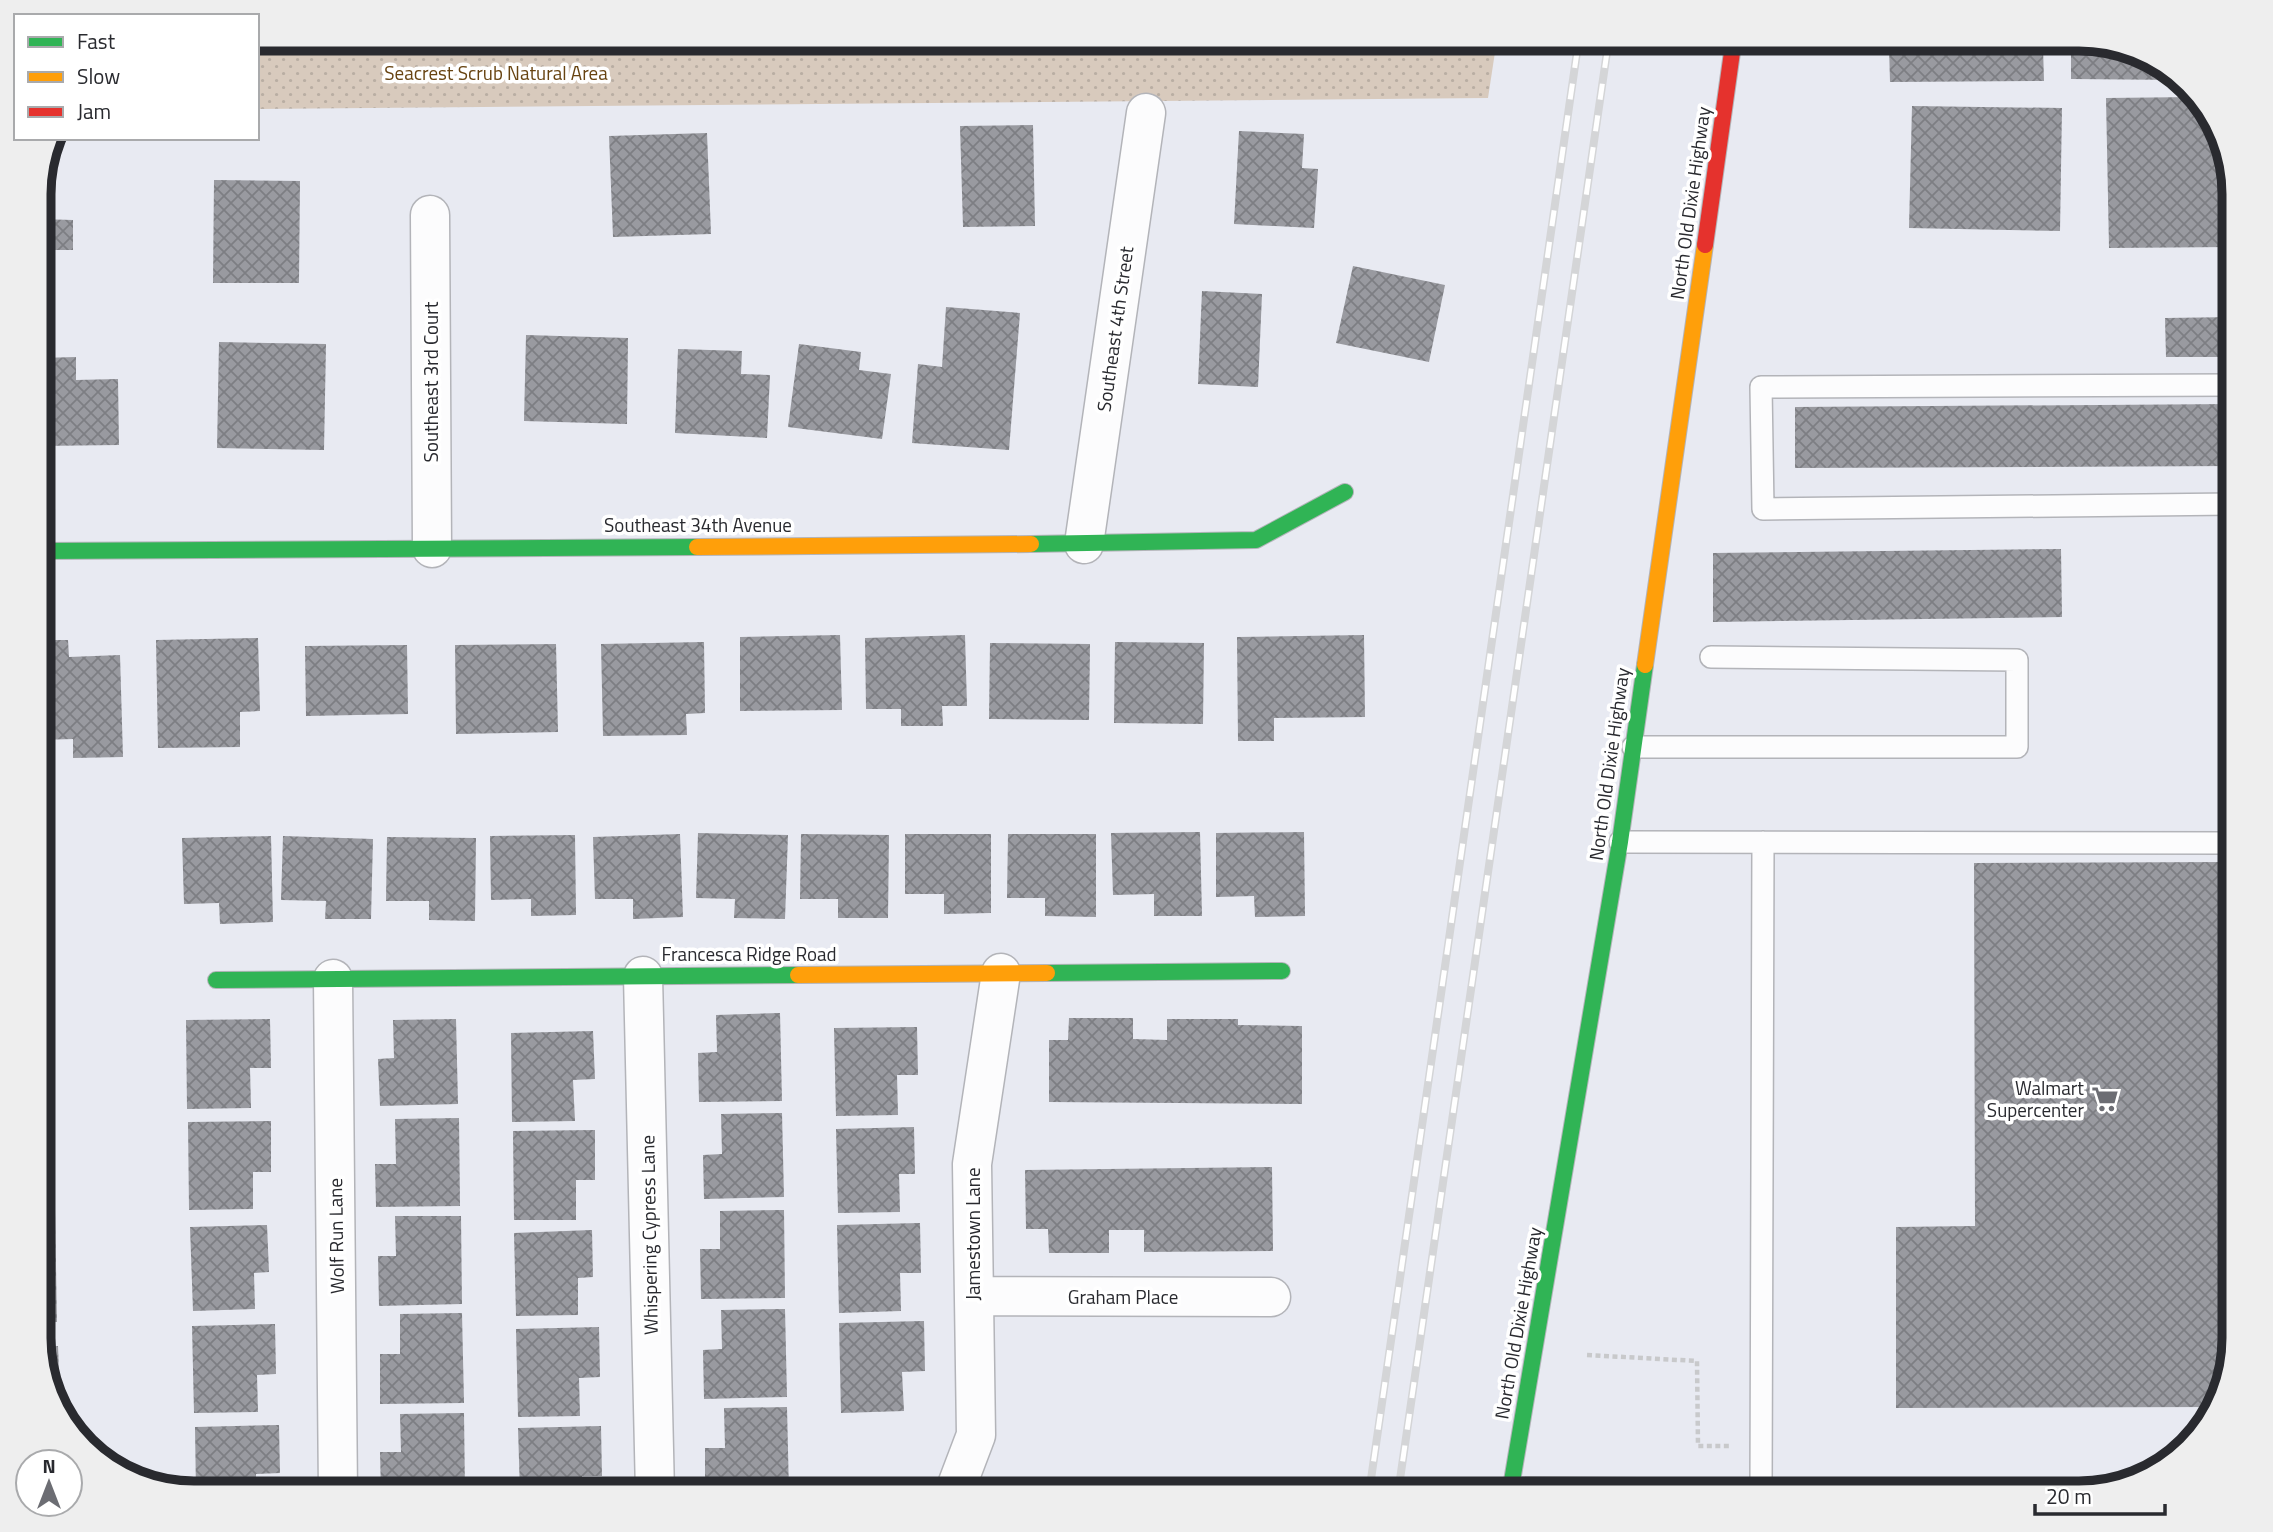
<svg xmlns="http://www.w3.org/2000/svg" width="2273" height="1532" font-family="'Titillium Web',sans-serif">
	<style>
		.grass { fill: url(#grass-dots) }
		.building { fill: url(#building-cross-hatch) }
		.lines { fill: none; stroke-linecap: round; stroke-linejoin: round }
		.lane-casing { stroke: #b3b4b9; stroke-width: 24 }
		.street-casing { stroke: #b3b4b9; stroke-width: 41 }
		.fast-casing { stroke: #b3b4b9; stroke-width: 18 }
		.slow-casing { stroke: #b3b4b9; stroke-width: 18 }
		.jam-casing { stroke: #b3b4b9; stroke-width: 18 }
		.path { stroke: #c8c9cb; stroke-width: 4.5; stroke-dasharray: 5 3.5; stroke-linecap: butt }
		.lane { stroke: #fcfcfd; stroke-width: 21 }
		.street { stroke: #fcfcfd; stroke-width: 38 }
		.fast { stroke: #30b455; stroke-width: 16 }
		.slow { stroke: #ff9f0a; stroke-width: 16 }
		.jam { stroke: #e5322d; stroke-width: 16 }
		.rail-casing { stroke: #d4d5d7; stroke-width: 8 }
		.rail { stroke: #fff; stroke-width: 5; stroke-dasharray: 16; stroke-linecap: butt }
		.labels { text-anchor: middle; stroke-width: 7; stroke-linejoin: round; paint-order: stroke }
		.park-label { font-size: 19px; fill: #674311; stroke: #fff }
		.street-label { font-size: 19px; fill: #292a2f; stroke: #fff }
		.poi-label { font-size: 19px; fill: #292a2f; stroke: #fff; text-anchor: end }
		.rim { fill: none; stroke: #292a2f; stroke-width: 9 }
	</style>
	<defs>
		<pattern id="grass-dots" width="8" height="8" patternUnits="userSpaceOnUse" patternTransform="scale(1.75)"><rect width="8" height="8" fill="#d8cabd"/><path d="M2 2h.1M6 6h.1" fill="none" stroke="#b9aea3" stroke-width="1.8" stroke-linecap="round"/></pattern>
		<pattern id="building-cross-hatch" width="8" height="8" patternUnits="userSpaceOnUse" patternTransform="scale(1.75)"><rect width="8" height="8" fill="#999aa0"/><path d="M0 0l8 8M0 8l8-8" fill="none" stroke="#7d7e83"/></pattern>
	</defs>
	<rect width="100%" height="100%" fill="#e8eaf2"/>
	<!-- grass -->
	<path class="grass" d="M257 39H1497L1488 98 257 109Z"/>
	<!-- building -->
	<path class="building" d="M2071 45H2100L2166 65 2180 80 2071 79Z
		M1889 47H2043L2044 81 1890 82Z
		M2195 97 2214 117 2230 178 2231 247 2109 248 2106 98Z
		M1912 106 2062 108 2060 231 1909 228Z
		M1033 125 1035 226 963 227 960 126Z
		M1239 131 1304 134 1302 168 1318 169 1314 228 1234 224Z
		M707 133 711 234 613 237 609 136Z
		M214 180 300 181 299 283H213Z
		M39 219 73 220V250H55V278L39 277Z
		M1353 266 1445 285 1429 362 1336 343Z
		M1202 291 1262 294 1258 387 1198 384Z
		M946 307 1020 313 1009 450 912 443 918 364 942 367Z
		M2234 317V357H2166L2165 318Z
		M526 335 628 338 627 424 524 421Z
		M219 342 326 344 324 450 217 448Z
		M799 344 861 352 859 370 891 374 882 439 788 427Z
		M678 349 742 351 741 374 770 375 767 438 675 433Z
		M76 357V380L118 379 119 445 39 446V358Z
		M2234 404V466L1795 468V407Z
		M2061 549 2062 617 1713 622V553Z
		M840 635 842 710 740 711V637Z
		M965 635 967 706H942L943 726H901V709H866L865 638Z
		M1364 635 1365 717 1274 718V741H1238L1237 637Z
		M258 638 260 711 240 712V747L158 748 156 640Z
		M39 640H68L69 657 120 655 123 757 73 758V739L39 740Z
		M704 642 705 713 686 714 687 735 603 736 601 644Z
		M1115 642 1204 643 1203 724 1114 723Z
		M990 643 1090 644 1089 720 989 719Z
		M556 644 558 732 456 734 455 645Z
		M407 645 408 714 306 716 305 646Z
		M1200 832 1202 916H1154V894L1113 895 1111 833Z
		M1304 832 1305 916 1255 917 1254 896 1216 897V833Z
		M698 833 788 835 785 919 734 918 735 899 696 898Z
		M680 834 683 917 633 919V899H595L593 837Z
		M801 834 889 835 888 918H838V899H800Z
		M905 834H991V913L944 914V894H905Z
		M1008 834H1096V917L1045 916V898H1007Z
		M575 835 576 915 531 916V899L491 900 490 836Z
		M271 836 273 922 220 924 219 903 184 904 182 838Z
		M283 836 373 839 371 919H325L326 901 281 900Z
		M387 837 476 838 475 921 429 920V901H386Z
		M2227 862 2228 971H2234V1339L2214 1407 1896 1408V1227L1975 1226 1974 863Z
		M39 937H46L48 1053 39 1054Z
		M780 1013 782 1101 699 1102 698 1053 717 1052 716 1015Z
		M1069 1018H1133V1039L1167 1040V1019H1238V1025L1302 1026V1104L1049 1102V1040H1068Z
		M270 1019 271 1068H250L251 1108 187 1109 186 1020Z
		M456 1019 458 1104 380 1106 378 1059 394 1058 393 1020Z
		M917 1027 918 1075H897L898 1115 836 1116 834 1028Z
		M593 1031 595 1079 573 1080 575 1121 512 1122 511 1033Z
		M782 1113 784 1197 704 1199 703 1155 722 1154 721 1114Z
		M459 1118 460 1206 376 1207 375 1164H396L395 1119Z
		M271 1121V1172H253V1209L189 1210 188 1122Z
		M914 1127 915 1174H899L900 1212 838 1213 836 1129Z
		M595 1130V1180H576V1220H514L513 1131Z
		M1272 1167 1273 1251 1144 1252V1230H1109V1253H1049L1048 1229H1026L1025 1170Z
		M39 1210H55L57 1322H39Z
		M784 1210 785 1298 701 1299 700 1249H720V1211Z
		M395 1216H461L462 1304 379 1306 378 1256H396Z
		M920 1223 921 1273H900L901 1311 839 1313 837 1225Z
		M267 1225 269 1272 254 1273 255 1309 193 1311 190 1227Z
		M592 1230 593 1277 578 1278V1315L516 1316 514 1233Z
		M785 1309 787 1397 704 1399 703 1350 722 1349 721 1310Z
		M462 1313 464 1403 380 1404V1354H400V1314Z
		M924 1321 925 1371 902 1372 904 1411 841 1413 839 1323Z
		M275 1324 276 1374 257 1375 258 1412 194 1413 192 1326Z
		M599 1327 600 1377 579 1378 580 1416 518 1417 516 1329Z
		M39 1346H58L60 1394H53Z
		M787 1407 789 1493H705V1448H725L724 1408Z
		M464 1413 465 1493H381L380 1452H401L400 1414Z
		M279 1425 280 1473 256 1474V1493H196L195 1427Z
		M601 1426 602 1476H582V1493H520L518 1428Z"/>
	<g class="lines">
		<defs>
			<path id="lane" d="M2234 385 1761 387 1763 509 2234 504
				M1633 747H2017V660L1711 657
				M1620 842 2234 843
				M1511 1488 2082 1493
				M1761 1493 1763 842"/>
			<path id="street" d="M430 215 432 548
				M1084 544 1146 113
				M643 976 655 1493
				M333 979 338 1493
				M974 1296 1271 1297
				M954 1493 976 1435 972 1164 1001 973"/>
			<path id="fast" d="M1031 544 1256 540 1345 492
				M39 551 697 547
				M1047 973 1282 971
				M216 980 798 975
				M1510 1493 1620 842 1645 665"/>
			<path id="slow" d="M697 547 1031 544
				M1645 665 1705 245
				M798 975 1047 973"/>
			<path id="jam" d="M1705 245 1734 38"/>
		</defs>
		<!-- lane casing -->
		<use href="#lane" class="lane-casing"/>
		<!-- street casing -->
		<use href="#street" class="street-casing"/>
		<!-- fast casing -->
		<use href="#fast" class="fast-casing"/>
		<!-- slow casing -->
		<use href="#slow" class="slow-casing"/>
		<!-- jam casing -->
		<use href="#jam" class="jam-casing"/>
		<!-- path -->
		<path class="path" d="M1587 1355 1697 1361 1698 1446H1729"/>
		<!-- lane -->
		<use href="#lane" class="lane"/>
		<!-- street -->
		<use href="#street" class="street"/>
		<!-- fast -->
		<use href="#fast" class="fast"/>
		<!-- slow -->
		<use href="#slow" class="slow"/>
		<!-- jam -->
		<use href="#jam" class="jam"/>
		<defs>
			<path id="rail" d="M1369 1493 1579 38
				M1398 1493 1609 38"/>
		</defs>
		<!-- rail casing -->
		<use href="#rail" class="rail-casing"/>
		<!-- rail -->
		<use href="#rail" class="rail"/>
	</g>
	<!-- icons -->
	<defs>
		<symbol id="supermarket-bare" viewBox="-9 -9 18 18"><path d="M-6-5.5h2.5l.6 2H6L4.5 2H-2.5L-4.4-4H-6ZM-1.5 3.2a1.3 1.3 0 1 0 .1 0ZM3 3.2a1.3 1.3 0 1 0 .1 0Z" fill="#6c6d73" stroke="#fff" stroke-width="2.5" paint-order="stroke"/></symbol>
	</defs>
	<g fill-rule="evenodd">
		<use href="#supermarket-bare" x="2086" y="1080" width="38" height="38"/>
	</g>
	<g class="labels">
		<!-- park labels -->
		<g class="park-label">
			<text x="496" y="80">Seacrest Scrub Natural Area</text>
		</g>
		<!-- street labels -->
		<g class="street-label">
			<text transform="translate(1690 203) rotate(-82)" y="7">North Old Dixie Highway</text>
			<text transform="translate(1115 329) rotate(-82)" y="7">Southeast 4th Street</text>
			<text transform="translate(431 382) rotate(-90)" y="7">Southeast 3rd Court</text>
			<text x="698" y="532">Southeast 34th Avenue</text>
			<text transform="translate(1609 764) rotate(-82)" y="7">North Old Dixie Highway</text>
			<text x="749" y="961">Francesca Ridge Road</text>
			<text transform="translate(973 1234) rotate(-90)" y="7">Jamestown Lane</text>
			<text transform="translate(649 1235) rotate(-91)" y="7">Whispering Cypress Lane</text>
			<text transform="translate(336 1236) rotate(-91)" y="7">Wolf Run Lane</text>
			<text x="1123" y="1304">Graham Place</text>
			<text transform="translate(1518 1323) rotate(-80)" y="7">North Old Dixie Highway</text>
		</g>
		<!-- poi labels -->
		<g class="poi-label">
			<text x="2084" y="1095">Walmart<tspan x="2084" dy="22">Supercenter</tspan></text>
		</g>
	</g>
	<!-- crop -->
	<path d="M0 0H2273V1532H0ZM194 51H2079A143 143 0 0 1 2222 194V1338A143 143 0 0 1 2079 1481H194A143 143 0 0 1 51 1338V194A143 143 0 0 1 194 51Z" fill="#eee" fill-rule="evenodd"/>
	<path class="rim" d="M194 51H2079A143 143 0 0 1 2222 194V1338A143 143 0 0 1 2079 1481H194A143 143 0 0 1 51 1338V194A143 143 0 0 1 194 51Z"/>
	<!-- legend -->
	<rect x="14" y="14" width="245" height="126" fill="#ffffff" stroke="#a9aaac" stroke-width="2"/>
	<rect x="28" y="37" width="35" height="10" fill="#30b455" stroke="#a9aaac" stroke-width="2"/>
	<text x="77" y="49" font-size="21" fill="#292a2f">Fast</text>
	<rect x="28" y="72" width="35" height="10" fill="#ff9f0a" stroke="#a9aaac" stroke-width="2"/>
	<text x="77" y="84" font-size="21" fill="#292a2f">Slow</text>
	<rect x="28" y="107" width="35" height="10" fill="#e5322d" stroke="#a9aaac" stroke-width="2"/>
	<text x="77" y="119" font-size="21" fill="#292a2f">Jam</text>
	<!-- north arrow -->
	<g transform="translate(49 1483)"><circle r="33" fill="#ffffff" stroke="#a9aaac" stroke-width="2"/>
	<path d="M0-5L12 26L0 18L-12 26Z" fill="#6c6d73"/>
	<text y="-10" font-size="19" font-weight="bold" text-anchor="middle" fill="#292a2f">N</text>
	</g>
	<!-- scale -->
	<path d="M2035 1504v10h130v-10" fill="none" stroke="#292a2f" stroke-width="3.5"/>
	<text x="2046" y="1504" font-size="21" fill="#292a2f" stroke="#ffffff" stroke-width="5" paint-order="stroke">20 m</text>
</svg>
